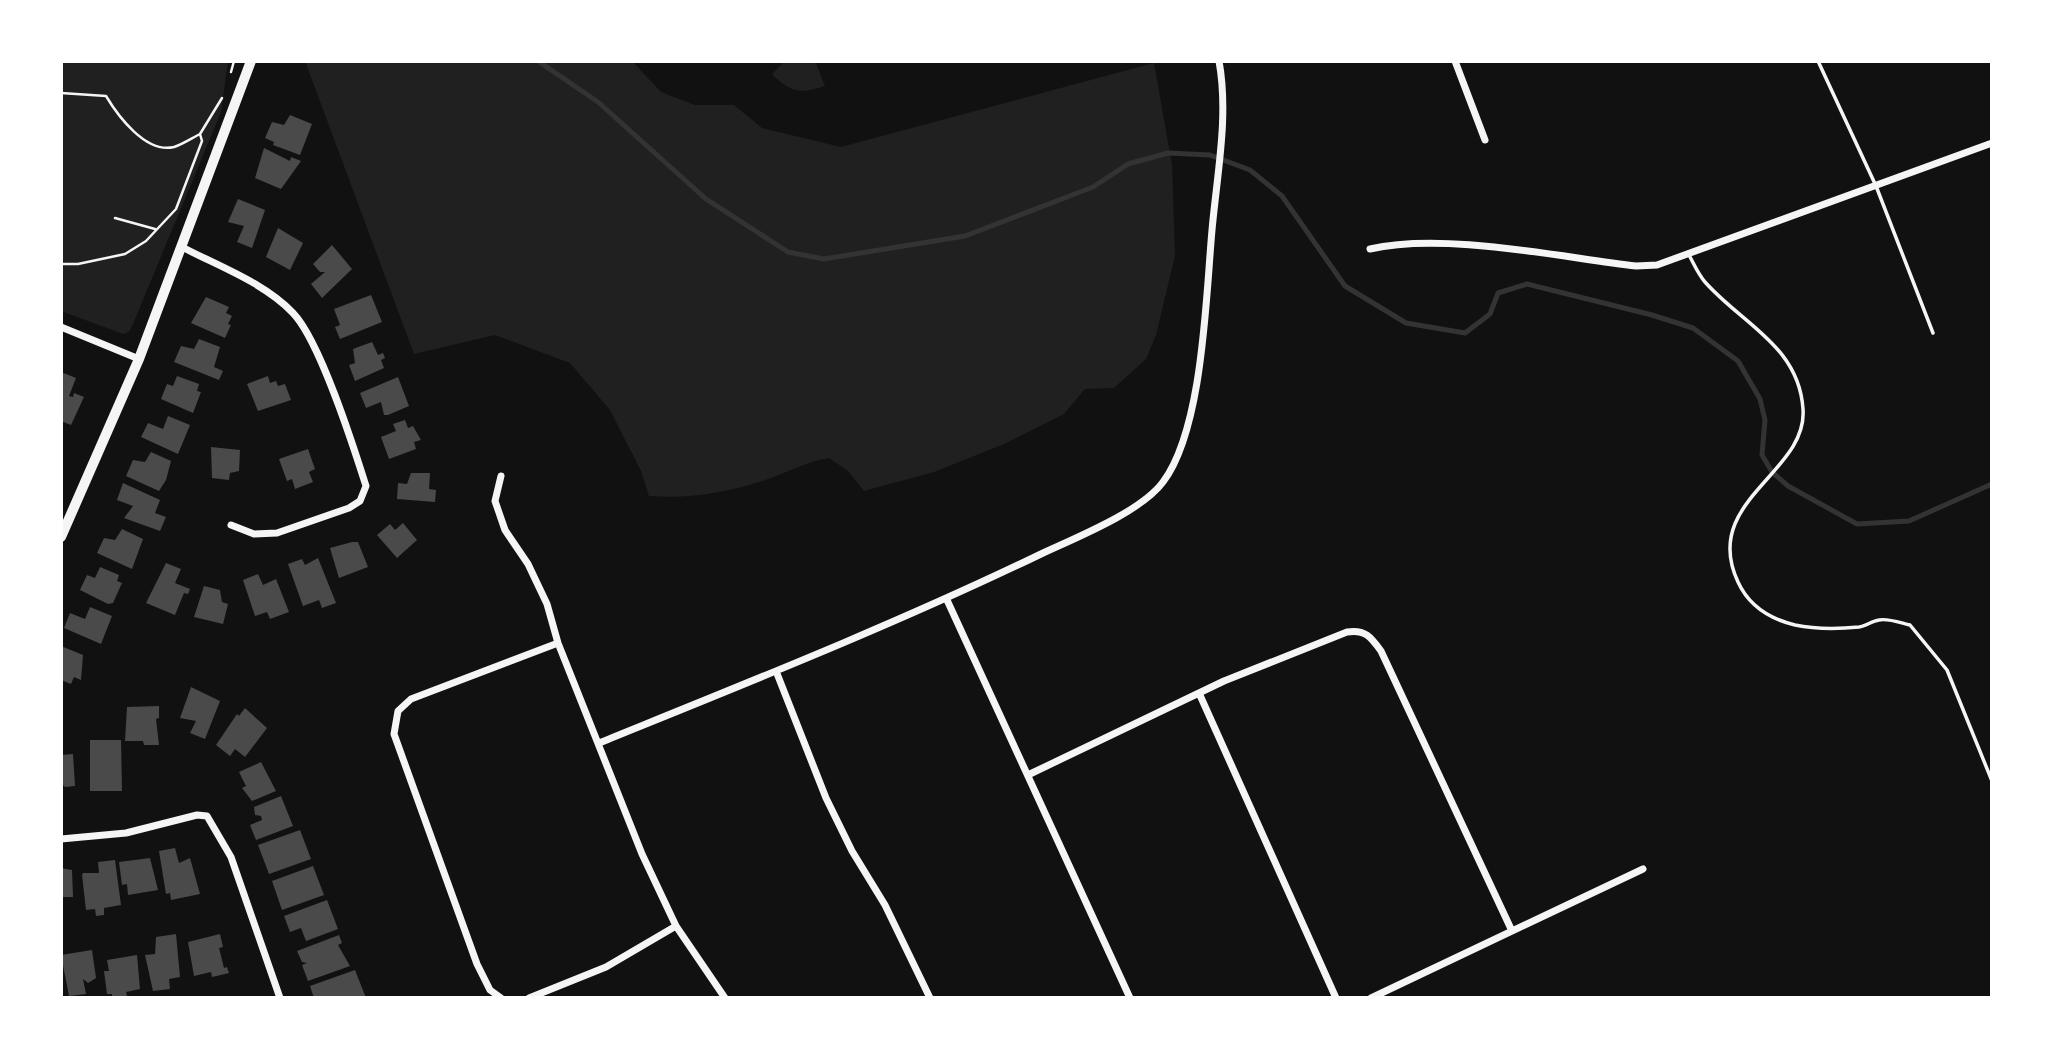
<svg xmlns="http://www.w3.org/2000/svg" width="2053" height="1059" font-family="'Golos Text',sans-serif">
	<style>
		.green { fill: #202020 }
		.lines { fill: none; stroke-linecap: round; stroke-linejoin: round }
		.stream { stroke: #333; stroke-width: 5 }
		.building { fill: #4a4a4a }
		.path { stroke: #f5f5f5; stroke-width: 2.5 }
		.service { stroke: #f5f5f5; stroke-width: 3.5 }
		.minor { stroke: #f5f5f5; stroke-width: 7 }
		.tertiary { stroke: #f5f5f5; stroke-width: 10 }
	</style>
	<rect width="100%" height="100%" fill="#111"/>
	<!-- green -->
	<path class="green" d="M61 61H228L221 112 133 324 129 332 123 334 61 311Z
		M305 61H632L661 92 695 105H734L762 128 841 147 1154 63 1172 165 1175 256 1156 335 1146 359 1114 388 1085 389 1064 414 1004 444 934 472 864 491 848 471 829 458C804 462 785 474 762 481 726 493 686 499 649 496L641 471 610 410 570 363 495 335 414 354Z
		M785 61H815L825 86C800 94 791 93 772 74Z"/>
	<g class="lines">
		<!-- stream -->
		<path class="stream" d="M538 61 598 102 706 199 788 252 824 259 965 236 1093 187 1128 164 1168 153 1210 155 1250 170 1282 196 1345 286 1406 323 1465 333 1490 314 1498 293 1527 284 1652 315 1693 328 1738 361 1760 399 1765 420 1762 455 1772 472 1788 486 1857 524 1909 521 1992 484"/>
	</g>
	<!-- building -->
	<path class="building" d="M290 115 312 124 300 155 273 145 274 142 265 138 272 122 284 125Z
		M264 148 290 161 291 157 301 161 281 189 255 178Z
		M238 199 265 210 252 248 237 242 244 226 228 222Z
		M278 228 303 243 290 270 266 257Z
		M332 245 352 269 322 298 311 284 325 272H320L313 264Z
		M371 295 382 322 340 339 335 327 340 325 334 309Z
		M206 297 229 307 226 313 232 316 228 324 231 325 225 338 191 323Z
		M199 339 220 347 214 367 223 371 219 380 174 362 181 346 194 349Z
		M372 342 378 355 383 353 385 358 381 360 384 368 355 381 349 365 355 363 353 349Z
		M61 372 76 378 69 396 73 397 74 393 84 397 71 425 61 421Z
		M177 376 199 384 197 391 201 392 193 413 161 399 167 384 173 386Z
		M268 376 270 383 276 381 278 386 285 384 291 400 258 411 247 384Z
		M398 377 409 406 388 415H384L381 402 366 408 360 393Z
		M168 416 190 425 178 454 141 437 148 423 163 429Z
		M405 420 408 428 413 426 421 440 414 442 416 449 389 459 381 437 396 431 393 424Z
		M211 447 240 450 239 471 230 473 229 480 212 478Z
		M308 449 315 469 309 472 313 482 295 489 292 479 287 481 279 459Z
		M151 452 171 461 166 480 159 491 126 476 133 460 145 462Z
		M411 473H430L429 489 436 490 435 502 397 499 398 483 407 484Z
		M123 483 160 500 155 513 166 517 160 531 124 518 133 506 117 500Z
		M403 523 417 540 397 558 377 535 390 524 395 530Z
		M122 529 143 539 132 569 97 553 104 538 115 540Z
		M352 542H358L368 567 339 578 330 548Z
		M318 558 336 603 322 608 319 600 303 606 288 564 302 559 305 565Z
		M166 563 181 569 175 583 190 589 188 594 184 593 175 615 146 603Z
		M100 567 119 575 117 581 122 583 113 603 108 604 80 590 87 575 95 578Z
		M258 574 263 585 276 579 289 612 270 619 267 612 255 616 243 580Z
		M204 586 220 590 222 602 228 604 223 624 194 617Z
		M90 607 112 616 101 644 64 628 70 613 85 619Z
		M61 646 83 655 81 680 74 677 71 684 61 680Z
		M191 687 220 701 205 739 190 733 196 721 180 718Z
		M159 706V718L156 719 159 745H144L143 741H125L127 707Z
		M245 708 267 728 245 757 235 749 230 756 216 745 237 714 239 716Z
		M90 740H121L122 791H90Z
		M73 754 75 786 65 787 61 783V755Z
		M261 762 276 791 252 801 242 788 246 786 239 772Z
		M281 796 293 826 256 840 250 825 262 820 261 816 255 815 254 807Z
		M300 830 311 859 269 874 258 845Z
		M175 848 179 863 190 858 200 894 171 900 170 893 166 894 159 851Z
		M150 858 158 890 128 895 127 884 122 885 119 862Z
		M115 860 121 905 104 908V915L96 916 95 909 86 910 82 875 83 873H99L98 862Z
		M313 866 324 895 282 910 272 881Z
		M61 868 72 870 73 897H61Z
		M327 900 338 929 306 941 301 928 290 932 284 916Z
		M176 934 180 977 169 979 170 989 153 991 145 955 155 954 156 937Z
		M220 934 223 947 219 948 224 968 227 967 229 973 212 977 211 972 194 976 188 942Z
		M339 935 342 943 338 945 350 966 308 981 302 965 307 963 302 962 297 951Z
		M92 950 96 978 88 983 83 979 86 994 69 996 61 955Z
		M137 955 140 989 126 992 127 996 112 998V994H107L104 971H109L107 960Z
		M355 970 366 998H314L310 986Z"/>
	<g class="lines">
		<!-- path -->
		<path class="path" d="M231 72 234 61
			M61 93 106 96C118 116 146 154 174 147 183 144 192 138 200 134L202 141 176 209 146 241 125 254 78 264H61
			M200 134 222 98
			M115 218 155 229"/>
		<!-- service -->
		<path class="service" d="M1818 61 1876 186 1933 333
			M1689 255C1694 264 1698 274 1705 282 1742 324 1799 346 1803 409 1808 473 1700 501 1738 582 1749 606 1770 619 1795 625 1814 629 1839 629 1859 627 1866 626 1872 621 1879 620 1888 618 1901 623 1910 625L1947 670 1992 781"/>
		<!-- minor -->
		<path class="minor" d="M1455 61 1485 140
			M182 247C218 266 265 283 293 313 320 341 353 445 366 486L360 501 349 508 277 533 254 534 231 525
			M1370 249C1444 232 1558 257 1636 266L1657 265 1992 143
			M61 327 139 359
			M501 476 495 501 505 530 528 564 547 604 558 643 642 854 676 926 725 998
			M947 600 1130 998
			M776 671 826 798 852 851 885 905 930 998
			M1199 693 1336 998
			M599 743C747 683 896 624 1041 554 1075 538 1141 512 1163 482 1203 429 1206 296 1212 230 1217 174 1229 116 1219 61
			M1030 774 1224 681 1347 632C1365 629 1371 637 1381 651L1512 931
			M61 839 126 833 197 815 207 816 231 857 280 998
			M501 998 490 990 477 964 394 734 398 711 411 699 558 643
			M529 998 606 967 676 926
			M1371 998 1643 869"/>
		<!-- tertiary -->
		<path class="tertiary" d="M61 537 139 359 251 61"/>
	</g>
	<!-- border -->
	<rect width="2053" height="1059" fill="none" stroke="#ffffff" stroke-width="126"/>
</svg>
